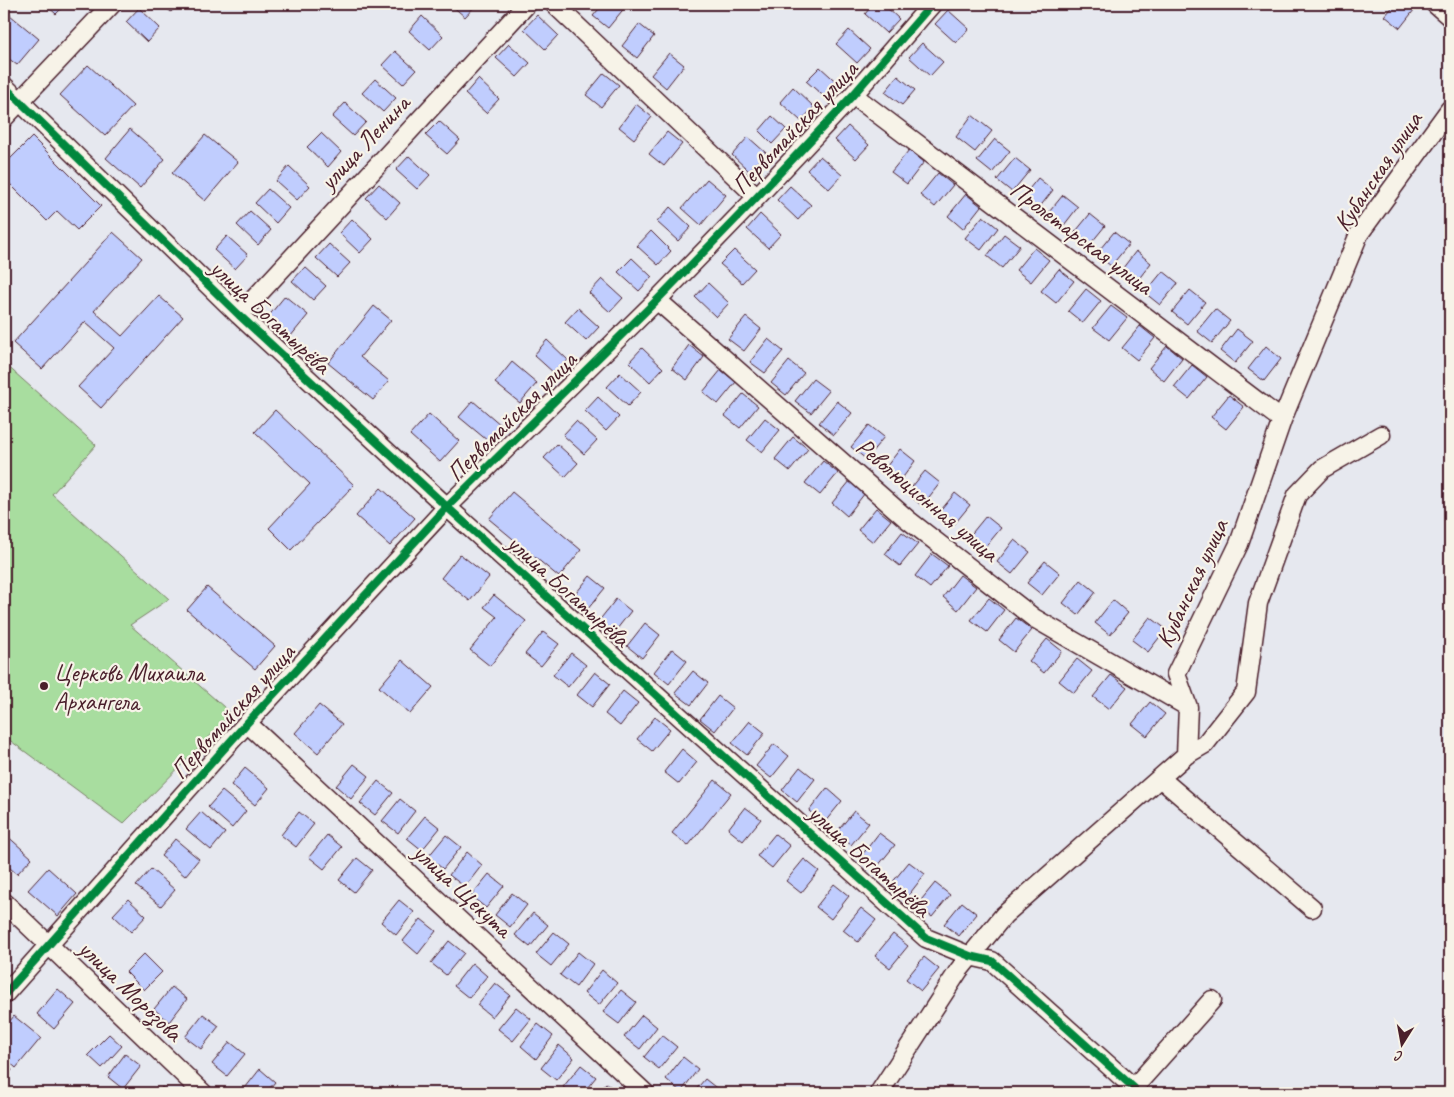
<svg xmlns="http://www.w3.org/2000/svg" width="1454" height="1097" font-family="Caveat,sans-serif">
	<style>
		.green { fill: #a8dd9f; stroke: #797e65 }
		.building { fill: #c0cdfe; stroke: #4a1f2b }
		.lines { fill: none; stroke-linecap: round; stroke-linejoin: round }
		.minor-casing { stroke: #4a1f2b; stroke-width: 21 }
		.minor { stroke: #f7f3e8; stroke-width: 18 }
		.cycleway-casing { stroke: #f7f3e8; stroke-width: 11 }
		.cycleway { stroke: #00873e; stroke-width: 8 }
		.poi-dot { fill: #4a1f2b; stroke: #f7f3e8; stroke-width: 2 }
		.labels { text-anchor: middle; stroke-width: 4.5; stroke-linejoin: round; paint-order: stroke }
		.street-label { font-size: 25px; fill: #4a1f2b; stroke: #f7f3e8 }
		.poi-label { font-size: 25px; fill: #4a1f2b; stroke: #f7f3e8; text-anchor: start }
	</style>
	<rect width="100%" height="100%" fill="#e6e8ef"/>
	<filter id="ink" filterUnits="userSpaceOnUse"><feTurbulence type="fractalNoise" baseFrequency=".02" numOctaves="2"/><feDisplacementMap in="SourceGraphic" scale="10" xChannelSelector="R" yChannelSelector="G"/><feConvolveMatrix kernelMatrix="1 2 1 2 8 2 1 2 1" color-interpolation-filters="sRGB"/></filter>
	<g filter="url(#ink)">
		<!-- green -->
		<path class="green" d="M4 363 96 445 52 494 169 599 130 625 232 714 123 824 4 736Z"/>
		<!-- building -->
		<path class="building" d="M45 4H66L56 14Z
			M162 4H179L171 12Z
			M450 4H477L465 17Z
			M603 4H623L626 6 608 28 593 16Z
			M873 4H883L899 19 886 33 865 14Z
			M1395 4H1416L1418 5 1400 28 1385 16Z
			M139 8 160 28 147 42 126 22Z
			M948 10 969 29 956 43 935 24Z
			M10 15 39 39 17 65 4 55V23Z
			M537 15 558 35 545 49 524 29Z
			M422 16 443 36 430 50 409 31Z
			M639 24 654 36 637 58 622 46Z
			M849 30 870 49 857 63 836 44Z
			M922 43 943 62 930 76 909 57Z
			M509 44 530 63 517 77 496 58Z
			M395 51 416 70 403 84 382 65Z
			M669 53 684 65 666 88 651 75Z
			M88 65 133 106 105 136 60 95Z
			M820 67 841 86 828 100 806 81Z
			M604 73 619 85 601 107 586 95Z
			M898 76 915 90 902 105 885 92Z
			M375 79 396 98 383 112 362 93Z
			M478 79 499 99 486 113 465 94Z
			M793 87 814 107 801 121 780 102Z
			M345 103 366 122 353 136 332 117Z
			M636 104 652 117 634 139 619 127Z
			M972 115 992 131 975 152 956 137Z
			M772 116 786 129 772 144 759 131Z
			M439 121 460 140 447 154 425 135Z
			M848 126 869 145 856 159 835 140Z
			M130 129 165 159 140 188 106 158Z
			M667 132 682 144 664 166 649 154Z
			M321 133 341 152 328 167 307 147Z
			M205 135 238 162 205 201 172 173Z
			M32 137 101 206 77 230 57 211 47 221 4 178V165Z
			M748 137 766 153 749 171 732 155Z
			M995 139 1010 151 992 173 977 161Z
			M909 150 924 162 907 184 891 172Z
			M409 156 430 175 417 189 396 170Z
			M820 156 842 175 829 189 807 170Z
			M1015 158 1030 170 1012 192 997 180Z
			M289 166 310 186 297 200 276 181Z
			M938 173 953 185 935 207 920 195Z
			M1038 178 1053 190 1035 213 1020 200Z
			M707 179 726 195 701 225 682 208Z
			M379 184 400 203 387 218 366 198Z
			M790 186 811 205 798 220 777 200Z
			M268 189 289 208 276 223 255 203Z
			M966 194 981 206 963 229 948 216Z
			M1063 195 1078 207 1061 229 1045 217Z
			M670 207 691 227 678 241 657 222Z
			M250 211 271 230 258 245 237 225Z
			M760 214 781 234 768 248 747 229Z
			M1090 214 1105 226 1087 248 1072 236Z
			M983 216 998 228 981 250 965 238Z
			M352 219 373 239 360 253 339 233Z
			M651 231 671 251 658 265 637 246Z
			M113 232 142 258 94 311 122 336 159 296 183 317 101 408 78 387 114 348 85 322 42 369 13 343Z
			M1114 232 1129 244 1111 266 1096 254Z
			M1004 234 1020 246 1002 268 987 256Z
			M227 236 248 255 235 269 214 250Z
			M329 244 350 263 337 277 316 258Z
			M1034 248 1049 260 1031 282 1016 270Z
			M734 250 755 269 742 283 720 264Z
			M1136 251 1151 263 1134 285 1119 273Z
			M632 258 652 277 639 291 618 272Z
			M305 267 326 286 313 300 292 281Z
			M1059 269 1074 281 1056 303 1041 291Z
			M1163 271 1178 283 1160 305 1145 293Z
			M602 279 623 298 610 312 589 293Z
			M708 283 729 303 716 317 695 297Z
			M1086 289 1101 301 1083 323 1068 311Z
			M1190 290 1205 302 1187 324 1172 312Z
			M285 296 308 315 290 337 267 318Z
			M374 306 391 320 360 357 389 381 373 400 328 363Z
			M1111 306 1127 318 1109 340 1093 328Z
			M578 308 599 327 586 341 565 322Z
			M1215 309 1230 321 1212 343 1197 331Z
			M746 317 761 329 744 351 728 339Z
			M1140 326 1155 338 1137 360 1122 348Z
			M1237 329 1253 341 1235 363 1220 351Z
			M768 339 783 351 765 373 750 362Z
			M547 340 568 360 555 374 534 355Z
			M689 345 704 357 687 380 672 368Z
			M1167 346 1182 358 1164 381 1149 368Z
			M1266 346 1281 359 1264 381 1248 369Z
			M642 348 663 368 650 382 629 362Z
			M789 361 804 373 786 395 771 383Z
			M512 362 537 383 520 403 495 383Z
			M1192 365 1207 377 1189 399 1174 387Z
			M721 370 736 382 718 404 703 392Z
			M620 373 641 392 628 406 607 387Z
			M813 379 829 391 811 413 795 401Z
			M743 394 758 406 740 428 725 416Z
			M1229 395 1244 407 1226 429 1211 417Z
			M598 397 619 417 606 431 585 411Z
			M473 401 501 425 488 441 459 417Z
			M837 401 852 413 834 435 819 423Z
			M275 410 354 485 291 550 269 528 310 484 255 432Z
			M429 414 459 441 440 462 410 435Z
			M765 418 780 430 762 452 747 440Z
			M576 421 597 440 584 454 563 435Z
			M869 425 884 437 866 459 851 447Z
			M793 437 808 449 790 471 775 459Z
			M557 444 578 463 565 477 544 458Z
			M900 449 915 461 898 484 883 471Z
			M823 461 838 473 820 495 805 483Z
			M925 471 940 483 922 506 907 493Z
			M850 481 865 493 847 516 832 503Z
			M381 488 415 518 390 546 356 516Z
			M512 492 581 550 559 577 489 519Z
			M955 493 970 505 952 527 937 515Z
			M876 508 891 520 873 542 858 530Z
			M986 516 1001 528 983 550 968 538Z
			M902 532 918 544 900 566 885 554Z
			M1014 540 1030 552 1012 574 997 562Z
			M460 554 489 577 470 601 441 578Z
			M932 554 948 566 930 588 915 576Z
			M1045 561 1060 573 1042 595 1027 583Z
			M960 575 976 587 958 610 943 597Z
			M590 576 605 588 587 610 572 598Z
			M1081 580 1096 592 1078 615 1063 603Z
			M207 587 275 646 255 669 187 610Z
			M494 595 526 621 490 666 470 650 497 617 484 607Z
			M989 598 1004 610 987 632 971 620Z
			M616 599 631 611 613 634 598 622Z
			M1113 600 1128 613 1110 635 1095 623Z
			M1150 617 1166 629 1148 652 1132 640Z
			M1016 618 1032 630 1014 652 999 640Z
			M645 623 660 635 642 658 627 646Z
			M543 632 559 644 541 666 525 654Z
			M1047 639 1062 651 1044 673 1029 661Z
			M672 649 687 661 669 684 654 672Z
			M571 653 586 665 568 687 553 675Z
			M1077 659 1092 671 1074 693 1059 681Z
			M402 660 433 687 410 714 379 687Z
			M693 671 708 683 691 705 675 693Z
			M595 672 610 684 592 707 577 695Z
			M1111 675 1127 687 1109 709 1093 697Z
			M623 691 638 703 620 726 605 714Z
			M718 696 733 708 715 731 700 719Z
			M1150 702 1165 714 1147 736 1132 724Z
			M319 705 342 724 318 753 295 733Z
			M655 717 670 729 652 751 637 739Z
			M750 721 765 733 747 755 732 743Z
			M774 744 789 756 771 778 756 766Z
			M682 749 697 762 679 784 664 772Z
			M354 764 369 776 351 799 336 786Z
			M800 767 815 779 797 802 782 790Z
			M245 768 269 788 255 805 231 785Z
			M715 780 731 793 688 846 672 833Z
			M378 781 393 793 375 815 360 803Z
			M827 788 842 801 824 823 809 811Z
			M222 791 246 811 232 828 208 807Z
			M400 799 415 811 398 833 382 821Z
			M745 807 761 819 743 841 728 829Z
			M854 811 869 823 851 845 836 833Z
			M201 812 225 833 211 850 186 829Z
			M299 812 314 824 296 847 281 835Z
			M425 816 440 828 422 850 407 838Z
			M4 833 32 858 17 874 4 863Z
			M879 833 895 845 877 867 862 855Z
			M775 834 790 846 772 868 757 856Z
			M327 835 342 847 324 869 309 857Z
			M446 835 461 847 443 869 428 857Z
			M175 839 199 859 185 876 161 856Z
			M467 852 482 865 465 887 449 875Z
			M357 858 372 870 354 892 339 880Z
			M804 859 819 871 801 893 786 881Z
			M909 862 925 874 907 897 891 884Z
			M48 868 77 894 58 916 28 890Z
			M151 869 175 890 161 906 136 886Z
			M489 874 504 886 486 908 471 896Z
			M935 883 950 895 932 917 917 905Z
			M834 884 849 896 831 919 816 907Z
			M512 893 527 905 510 927 495 915Z
			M128 899 146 916 131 932 113 915Z
			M399 900 414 912 396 935 381 922Z
			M962 902 977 914 959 936 944 924Z
			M861 908 876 920 858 942 843 930Z
			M533 913 548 925 530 947 515 935Z
			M421 919 436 931 418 954 403 941Z
			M554 932 569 944 551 966 536 954Z
			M893 934 908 946 890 968 875 956Z
			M449 941 464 953 446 975 431 963Z
			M578 952 593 964 576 987 560 975Z
			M144 954 162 972 144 990 126 972Z
			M924 957 939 969 921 991 906 979Z
			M472 963 487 976 469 998 454 986Z
			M602 970 617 983 599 1005 584 993Z
			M495 983 510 995 492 1017 477 1005Z
			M172 987 187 999 169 1022 154 1009Z
			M58 989 75 1004 54 1029 37 1014Z
			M621 990 636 1002 619 1024 603 1012Z
			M516 1007 531 1019 513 1041 498 1029Z
			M203 1014 219 1026 201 1049 185 1037Z
			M642 1015 657 1027 640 1049 624 1037Z
			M14 1016 41 1038 16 1068 4 1057V1028Z
			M538 1024 553 1036 536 1059 521 1046Z
			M109 1034 122 1046 102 1068 88 1055Z
			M662 1035 677 1047 659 1069 644 1057Z
			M230 1042 245 1054 227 1076 212 1064Z
			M559 1045 574 1058 556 1080 541 1068Z
			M125 1054 141 1066 123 1089 108 1077Z
			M683 1057 698 1069 681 1092 666 1079Z
			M4 1062 12 1070 4 1080Z
			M581 1065 596 1077 583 1093H572L563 1087Z
			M260 1069 275 1082 266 1093H244L242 1092Z
			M705 1079 720 1091 718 1093H693Z
			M606 1083 619 1093H597Z
			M162 1087 170 1093H157Z"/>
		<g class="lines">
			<defs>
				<path id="minor" d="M554 4 757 197
					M1435 4 1450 17
					M4 86 239 315 447 507 926 938 970 956 992 961 1134 1088
					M853 95 1282 420
					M4 118 112 4
					M657 300 907 519 1034 618 1188 707
					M239 315 527 4
					M247 723 645 1093
					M1186 755 1205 744 1246 692 1258 603 1297 495 1322 469 1381 435
					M1160 778 1312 908
					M4 902 203 1093
					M4 995 247 723 447 507 657 300 757 197 853 95 932 4
					M879 1093 959 970 1004 915 1186 755 1188 707 1176 674 1239 544 1282 420 1359 234 1450 109
					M1129 1093 1212 1000"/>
			</defs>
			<!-- minor casing -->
			<use href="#minor" class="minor-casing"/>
			<!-- minor -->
			<use href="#minor" class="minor"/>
			<defs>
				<path id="cycleway" d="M4 86 239 315 447 507 926 938 970 956 992 961 1134 1088
					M4 995 247 723 447 507 657 300 757 197 853 95 932 4"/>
			</defs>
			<!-- cycleway casing -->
			<use href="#cycleway" class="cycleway-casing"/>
			<!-- cycleway -->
			<use href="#cycleway" class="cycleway"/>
		</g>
	</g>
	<!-- markers -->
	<circle class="poi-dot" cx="44" cy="686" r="5"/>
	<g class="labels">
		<!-- street labels -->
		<g class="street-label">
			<text transform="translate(794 127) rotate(-47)" y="9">Первомайская улица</text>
			<text transform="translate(364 142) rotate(-47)" y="9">улица Ленина</text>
			<text transform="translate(1377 171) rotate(-56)" y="9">Кубанская улица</text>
			<text transform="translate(1082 237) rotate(37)" y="9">Пролетарская улица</text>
			<text transform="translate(271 316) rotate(43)" y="9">улица Богатырёва</text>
			<text transform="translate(511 416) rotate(-45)" y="9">Первомайская улица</text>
			<text transform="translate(928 499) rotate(40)" y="9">Революционная улица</text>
			<text transform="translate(1191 583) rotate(-65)" y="9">Кубанская улица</text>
			<text transform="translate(569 590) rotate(42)" y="9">улица Богатырёва</text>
			<text transform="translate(232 711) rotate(-48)" y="9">Первомайская улица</text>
			<text transform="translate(870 860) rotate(42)" y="9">улица Богатырёва</text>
			<text transform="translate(463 890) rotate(43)" y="9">улица Щекута</text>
			<text transform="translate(131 990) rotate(44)" y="9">улица Морозова</text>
		</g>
		<!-- poi labels -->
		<g class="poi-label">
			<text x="54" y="681">Церковь Михаила<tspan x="54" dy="29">Архангела</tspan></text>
		</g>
	</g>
	<!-- margin -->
	<rect width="1454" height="1097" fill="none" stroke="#f7f3e8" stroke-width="20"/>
	<rect x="10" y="10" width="1434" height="1077" fill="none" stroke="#4a1f2b" stroke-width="2" filter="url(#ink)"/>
	<!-- north arrow -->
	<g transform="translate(1402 1044) rotate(191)" stroke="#f7f3e8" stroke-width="4" paint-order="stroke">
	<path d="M0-4L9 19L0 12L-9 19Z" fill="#4a1f2b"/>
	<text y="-8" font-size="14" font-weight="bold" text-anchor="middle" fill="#4a1f2b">С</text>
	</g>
</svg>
